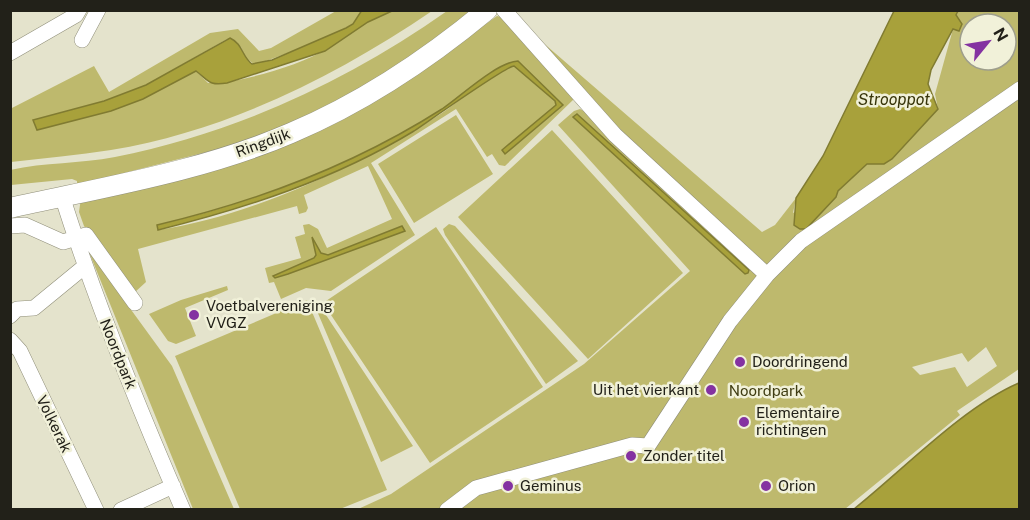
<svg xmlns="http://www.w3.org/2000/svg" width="1030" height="520" font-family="'Public Sans',sans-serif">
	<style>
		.green { fill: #beb96d; fill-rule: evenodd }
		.water { fill: #a8a13b; stroke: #807b31; stroke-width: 1.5 }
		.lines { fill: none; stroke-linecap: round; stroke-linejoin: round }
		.minor-casing { stroke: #908f7a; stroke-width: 16 }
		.major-casing { stroke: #908f7a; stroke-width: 21 }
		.minor { stroke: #fff; stroke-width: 15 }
		.major { stroke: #fff; stroke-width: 20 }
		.poi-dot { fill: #8432a1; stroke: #f1f1d9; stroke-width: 2 }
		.labels { text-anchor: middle; stroke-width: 5; stroke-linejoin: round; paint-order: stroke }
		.street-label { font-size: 15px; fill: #222119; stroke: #f1f1d9 }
		.poi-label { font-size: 15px; fill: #222119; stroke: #f1f1d9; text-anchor: start }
		.park-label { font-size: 15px; fill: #3f3c12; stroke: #f1f1d9 }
		.water-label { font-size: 16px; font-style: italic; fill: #373409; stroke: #f1f1d9 }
	</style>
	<rect width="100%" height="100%" fill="#e4e3cc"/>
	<!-- green -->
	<path class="green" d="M336 11H362L353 24 320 41 255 65 246 58 241 47 227 39 146 85 104 101 33 120 37 130 111 111 143 99 196 71 208 83C241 83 298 66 327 49 348 37 368 18 391 11 403 8 420 11 432 11 336 76 227 131 111 150 78 155 44 158 11 162L10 109 94 66 109 92 210 33 238 29 259 51 271 48Z
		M447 11H478L347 100 242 143 77 185V181L72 179 11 185 10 170C45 162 80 164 115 157 235 133 346 82 447 11Z
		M958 11H1019V369L957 411 960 415 845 509 356 510 391 494 584 364 690 271 558 125 574 111 580 109 619 130 526 28 762 232 775 225 796 198 793 213 835 194 867 164H884L892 159 938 109 935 94ZM970 24H1006V60H970ZM986 347 997 366 967 387 955 367 920 375 912 367 962 353 968 362Z
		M497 16 501 17 575 98 505 166 499 165 492 154 487 157 456 109 371 163 415 235 331 291 306 288 281 299 274 282 269 283 265 268 301 258 295 237 305 234 303 225 309 224 318 229 327 248 392 219 368 166 304 195 308 208 306 212 299 214 297 206 138 249 146 282 134 293 84 226 79 212 81 198 247 157 416 74ZM518 61 563 105 505 154 556 105 555 101 514 66C499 66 457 103 442 113 363 164 252 216 158 230L157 225C246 204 330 174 410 129 429 119 447 106 464 94 482 82 497 64 518 61Z
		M456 115 493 174 414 223 378 164Z
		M552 130 683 273 588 359 458 217Z
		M449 224 455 226 578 361 546 384 445 235 443 229Z
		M436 227 543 387 430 463 323 303Z
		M89 252 172 366 234 509H193Z
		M227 286 228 290 185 308 196 336 176 344 168 341 149 314 181 300Z
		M307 300 387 490 340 509H240L175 356Z
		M320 306 413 446 381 462 317 311Z"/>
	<!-- water -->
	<path class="water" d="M362 10 392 11 368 22 325 51 227 83C209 86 209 81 196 71L143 99 111 111 37 130 33 120 104 101 146 85 230 38C243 44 242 57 252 64L272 60 346 28 353 24Z
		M894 11H958L956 15 962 24 959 31 953 29 931 70 928 84 938 109 892 159 884 164H867L838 191 836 197 806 229H800L794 225 796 198 823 156Z
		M518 61 563 105 505 154 502 150 556 105 555 101 514 66C506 66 429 121 414 131 335 179 247 208 158 230L157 225C259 201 354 165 442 109 461 96 497 62 518 61Z
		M577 114 749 270 748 273 745 274 573 117Z
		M402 226 405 231 288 274 275 278 273 276 314 258 316 255 312 237 321 253 328 255Z
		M1019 383V509H854C903 470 963 407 1019 383Z"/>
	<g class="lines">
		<defs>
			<path id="minor" d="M504 10 615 135 767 275
				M82 40 98 10
				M10 53 76 15 79 10
				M62 196C96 303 138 407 183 510
				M10 226 25 225 63 242 86 235 135 303
				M10 316 17 309 34 308 84 267
				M10 340 20 351 96 510
				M121 510 173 486
				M447 510 476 488 632 445 648 446 730 321 767 275 801 241 1020 89"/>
			<path id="major" d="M10 208C104 187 203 171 291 133 362 103 428 59 487 10"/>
		</defs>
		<!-- minor casing -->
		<use href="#minor" class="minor-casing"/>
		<!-- major casing -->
		<use href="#major" class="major-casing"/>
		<!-- minor -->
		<use href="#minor" class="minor"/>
		<!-- major -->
		<use href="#major" class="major"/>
	</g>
	<!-- markers -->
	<g class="poi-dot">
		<circle cx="194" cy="315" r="6"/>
		<circle cx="740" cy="362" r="6"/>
		<circle cx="711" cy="390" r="6"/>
		<circle cx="744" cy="422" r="6"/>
		<circle cx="631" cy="456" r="6"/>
		<circle cx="508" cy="486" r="6"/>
		<circle cx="766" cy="486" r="6"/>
	</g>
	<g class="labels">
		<!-- street labels -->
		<g class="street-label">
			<text transform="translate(263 143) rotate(-20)" y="5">Ringdijk</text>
			<text transform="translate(118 354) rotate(68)" y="5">Noordpark</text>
			<text transform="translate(54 424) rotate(64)" y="5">Volkerak</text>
		</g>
		<!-- poi labels -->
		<g class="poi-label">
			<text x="206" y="311">Voetbalvereniging<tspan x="206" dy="17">VVGZ</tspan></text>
			<text x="752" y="367">Doordringend</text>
			<text x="699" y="395" text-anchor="end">Uit het vierkant</text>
			<text x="756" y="418">Elementaire<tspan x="756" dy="17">richtingen</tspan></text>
			<text x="643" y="461">Zonder titel</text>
			<text x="520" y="491">Geminus</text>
			<text x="778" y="491">Orion</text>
		</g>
		<!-- park labels -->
		<g class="park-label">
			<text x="766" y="396">Noordpark</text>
		</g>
		<!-- water labels -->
		<g class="water-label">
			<text x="894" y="105">Strooppot</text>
		</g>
	</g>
	<!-- border -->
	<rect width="1030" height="520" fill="none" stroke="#222119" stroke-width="24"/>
	<!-- north arrow -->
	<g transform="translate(988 42) rotate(60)"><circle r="28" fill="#f1f1d9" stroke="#9e9e8c" stroke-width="1.5"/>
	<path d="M0-4.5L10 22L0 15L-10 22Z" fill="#8432a1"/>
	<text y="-9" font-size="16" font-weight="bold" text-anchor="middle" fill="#222119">N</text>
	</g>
</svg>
